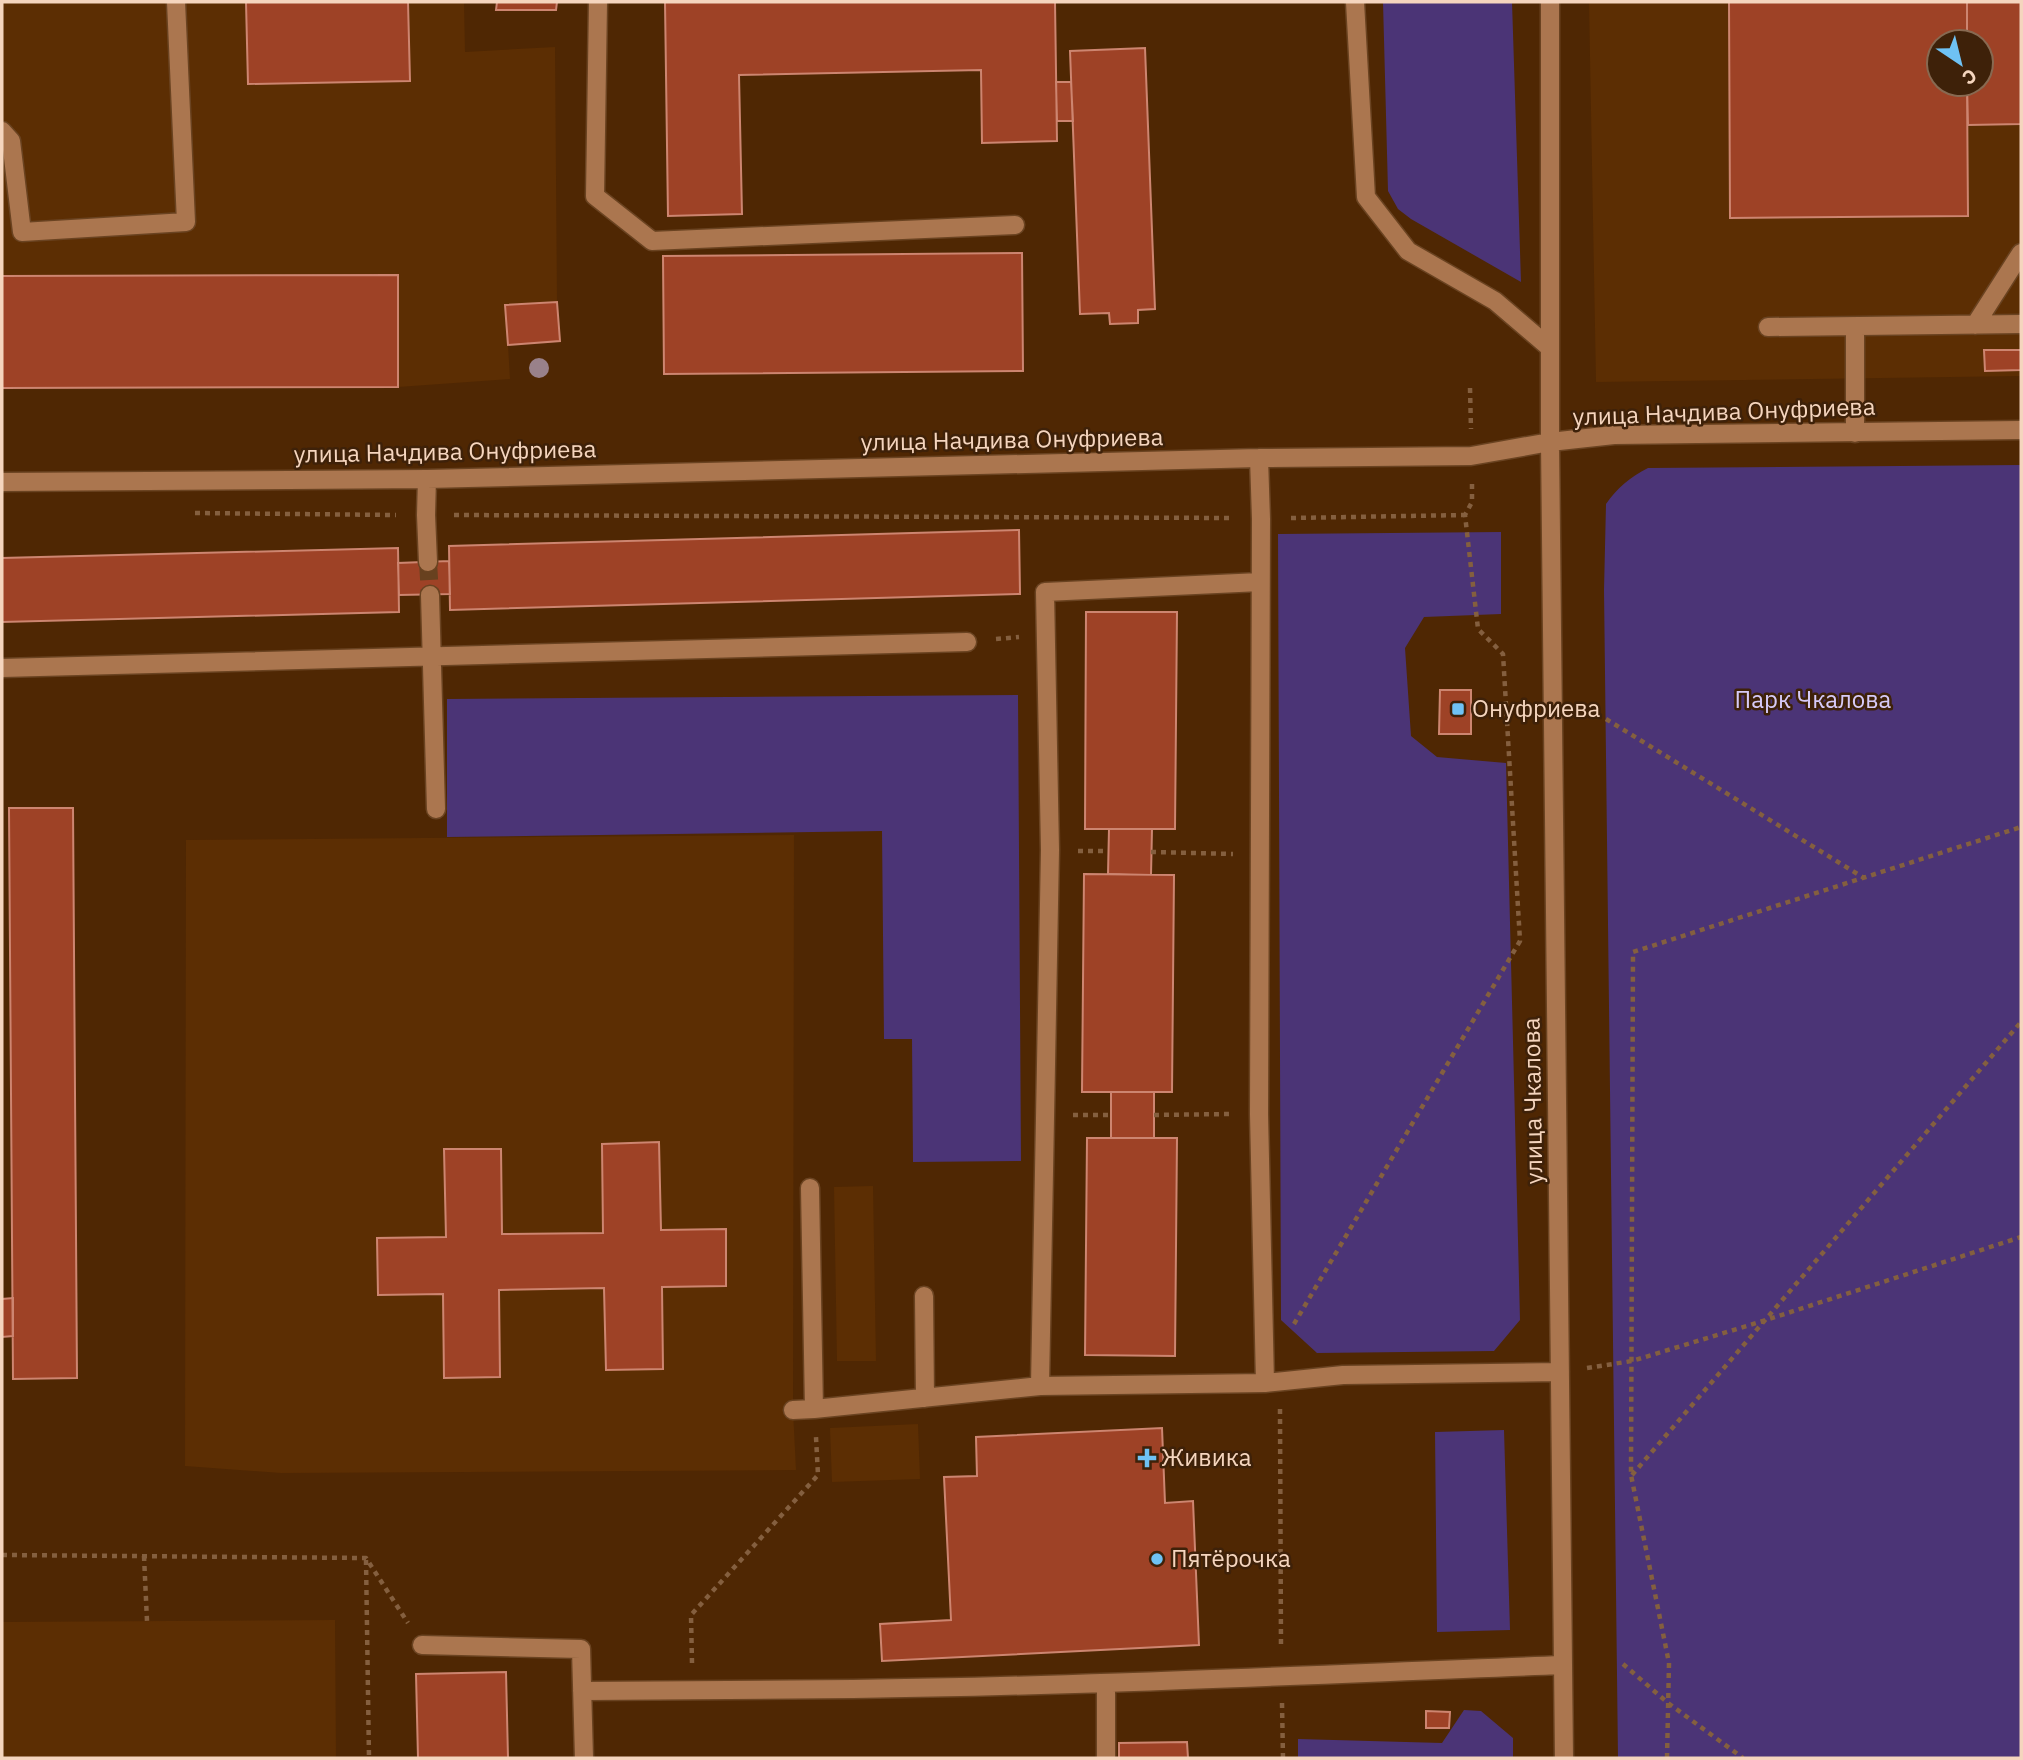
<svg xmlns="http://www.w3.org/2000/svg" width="2023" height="1760" font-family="'IBM Plex Sans',sans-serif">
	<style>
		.built { fill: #5c2e03; fill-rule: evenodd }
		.green { fill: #4b3476 }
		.building { fill: #9e4226; stroke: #cd8570; stroke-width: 2 }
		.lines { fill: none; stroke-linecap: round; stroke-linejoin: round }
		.minor-tunnel { stroke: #68411f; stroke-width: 18; stroke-dasharray: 18 9; stroke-linecap: butt }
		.minor-casing { stroke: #6a4321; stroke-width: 21 }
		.path { stroke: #845f3f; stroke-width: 4.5; stroke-dasharray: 5 5; stroke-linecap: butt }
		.minor { stroke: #ab764f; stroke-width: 18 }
		.tree { fill: #99818a }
		.poi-dot { fill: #6fc2f4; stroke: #3e2109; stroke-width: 2.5 }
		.labels { text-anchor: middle; stroke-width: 5; stroke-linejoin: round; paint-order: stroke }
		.street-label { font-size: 24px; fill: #f5d5be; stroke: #3e2109 }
		.park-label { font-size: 24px; fill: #d6caf8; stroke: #3e2109 }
		.poi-label { font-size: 24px; fill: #f5d5be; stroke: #3e2109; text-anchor: start }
	</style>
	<rect width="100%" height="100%" fill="#4f2703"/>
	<!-- built -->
	<path class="built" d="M2 2H464L465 52 555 47 557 302 560 341 508 345 510 379 398 387 2 388Z
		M1589 2H2021V376L1596 382ZM1939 42H1981V84H1939Z
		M794 835 793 1410 796 1470 281 1473 185 1466 186 840Z
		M873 1186 876 1361H837L834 1187Z
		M918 1424 920 1479 832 1482 830 1428Z
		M335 1620 336 1758H2V1622Z"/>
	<!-- green -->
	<path class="green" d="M1383 2H1512L1521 282 1411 219 1398 209 1388 191Z
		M2021 465V1758H1618L1604 590 1606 504C1617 488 1630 477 1648 468Z
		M1501 532V614L1424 617 1405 648 1411 736 1437 757 1506 763 1520 1320 1494 1351 1317 1353 1281 1320 1278 534Z
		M1018 695 1021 1161 913 1162 912 1039H884L882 831 447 837V699Z
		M1504 1430 1510 1630 1437 1632 1435 1432Z
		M1464 1710 1481 1711 1513 1738V1758H1298V1739L1442 1743Z"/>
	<!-- building -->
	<path class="building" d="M246 2H408L410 81 248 84Z
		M497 2H557L556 10H496Z
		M665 2H1055L1057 141 982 143 981 70 739 75 742 214 668 216Z
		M1729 2H1967V42H1939V84H1967L1968 216 1730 218Z
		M1967 2H2021V124L1968 125 1967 84H1981V42H1967Z
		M1145 48 1155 309 1138 310V323L1110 324 1109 313 1080 314 1070 51Z
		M1056 82H1071L1073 121H1057Z
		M1022 253 1023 371 664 374 663 256Z
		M398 275V387L2 388V276Z
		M557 302 560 341 508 345 505 305Z
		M1984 350H2021V370L1985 371Z
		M1019 530 1020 594 450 610 449 546Z
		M398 548 399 612 2 622V558Z
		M449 561 450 594 399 595 398 563Z
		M1086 612H1177L1175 829H1085Z
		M1440 690H1471V734H1439Z
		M9 808H73L77 1378 13 1379Z
		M1109 829H1152L1151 875 1108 874Z
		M1084 874 1174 875 1172 1092H1082Z
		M1111 1092H1154V1138H1111Z
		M1087 1138H1177L1175 1356 1085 1355Z
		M659 1142 661 1230 726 1229V1286L662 1287 663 1369 606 1370 604 1288 499 1290 500 1377 444 1378 443 1294 378 1295 377 1238 446 1237 444 1149H501L502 1234 603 1233 602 1144Z
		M13 1298V1336L2 1337V1299Z
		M1162 1428 1165 1503 1193 1501 1199 1645 882 1661 880 1624 951 1620 944 1477 977 1476 976 1437Z
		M506 1672 508 1758H418L416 1674Z
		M1426 1711 1450 1712 1449 1728H1426Z
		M1187 1742 1188 1758H1119V1743Z"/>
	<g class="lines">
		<!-- minor-tunnel -->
		<path class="minor-tunnel" d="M428 562 430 595"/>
		<defs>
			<path id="minor" d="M598 2 595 196 652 241 1015 225
				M1355 2 1366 197 1408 251 1495 301 1550 348
				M1550 2V442L1564 1758
				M2 131 11 141 22 232 186 222 176 2
				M1975 325 2021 253
				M1768 327 2021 324
				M1855 327V433
				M1259 458 1261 519 1259 1114 1265 1383
				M427 479 426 515 428 562
				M2 482 427 479 1259 458 1471 456 1550 442 1614 435 2021 430
				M430 595 436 809
				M2 668 967 642
				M810 1188 814 1409 1040 1386 1265 1383 1343 1375 1560 1372
				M924 1296 925 1398
				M1040 1386 1050 850 1045 592 1260 582
				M793 1410 814 1409
				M422 1645 581 1649 584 1758
				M1106 1683V1758
				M582 1691C672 1690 762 1690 853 1689 1089 1686 1326 1674 1563 1665"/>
		</defs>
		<!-- minor casing -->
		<use href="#minor" class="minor-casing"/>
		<!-- path -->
		<path class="path" d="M1470 388 1471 429
			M195 513 396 515
			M454 515 1233 518
			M1291 518 1465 515
			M996 639 1019 637
			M1606 719 1864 878
			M1078 851H1108
			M1151 852 1233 854
			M1073 1115H1110
			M1154 1115 1230 1114
			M1294 1324 1520 941 1503 654 1478 629 1465 515 1472 502V483
			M1587 1368 1632 1361 1763 1321 2021 1237
			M1280 1409 1281 1649
			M1632 1475 2021 1022
			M2 1555 366 1558 408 1623
			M144 1556 147 1621
			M366 1560 369 1758
			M692 1663 691 1615 818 1475 816 1437
			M1623 1664 1668 1703 1743 1758
			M1282 1703 1283 1758
			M1667 1758 1669 1663 1631 1475 1633 952 2021 827"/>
		<!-- minor -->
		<use href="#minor" class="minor"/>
	</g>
	<!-- trees -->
	<circle class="tree" cx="539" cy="368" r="10"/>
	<!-- markers -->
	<g class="poi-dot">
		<rect x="1451" y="702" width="14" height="14" rx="3.5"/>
		<path d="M1143.5 1447.5h7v7h7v7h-7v7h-7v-7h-7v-7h7z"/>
		<circle cx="1157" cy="1559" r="7"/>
	</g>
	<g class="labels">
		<!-- street labels -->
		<g class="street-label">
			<text transform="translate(1724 412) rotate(-2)" y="8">улица Начдива Онуфриева</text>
			<text transform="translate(1012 440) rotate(-1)" y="8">улица Начдива Онуфриева</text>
			<text transform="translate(445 452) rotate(-1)" y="8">улица Начдива Онуфриева</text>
			<text transform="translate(1533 1101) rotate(-91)" y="8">улица Чкалова</text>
		</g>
		<!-- park labels -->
		<g class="park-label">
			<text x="1813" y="708">Парк Чкалова</text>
		</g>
		<!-- poi labels -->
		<g class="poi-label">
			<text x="1472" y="717">Онуфриева</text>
			<text x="1161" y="1466">Живика</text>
			<text x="1171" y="1567">Пятёрочка</text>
		</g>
	</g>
	<!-- border -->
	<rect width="2023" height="1760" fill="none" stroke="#f5d5be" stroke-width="7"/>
	<!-- north arrow -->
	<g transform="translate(1960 63) rotate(145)"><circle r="33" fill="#3e2109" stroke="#876951" stroke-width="2"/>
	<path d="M0-5L12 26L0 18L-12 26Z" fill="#6fc2f4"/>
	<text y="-10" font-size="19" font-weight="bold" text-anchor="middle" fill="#f5d5be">С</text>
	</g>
</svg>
